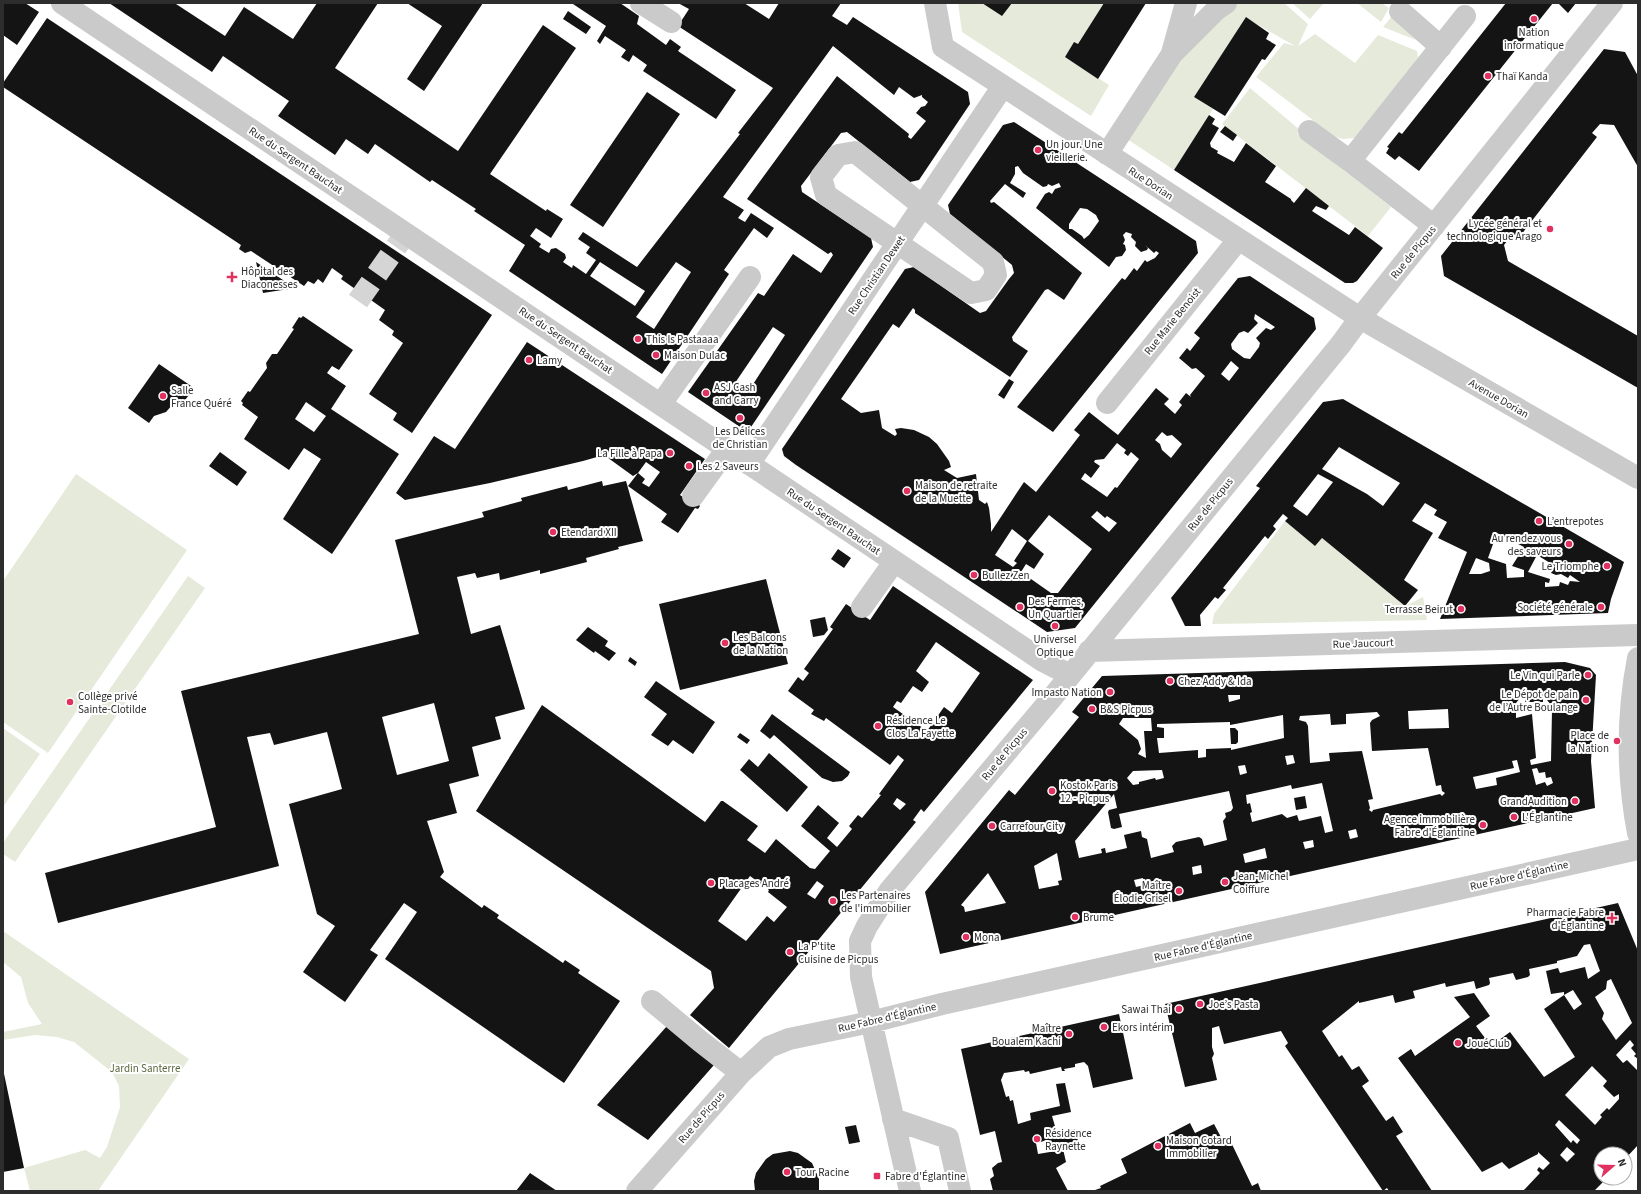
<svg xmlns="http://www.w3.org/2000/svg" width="1641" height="1194" font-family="'Source Sans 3',sans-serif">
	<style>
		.green { fill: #e6eada }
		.building { fill: #141414; fill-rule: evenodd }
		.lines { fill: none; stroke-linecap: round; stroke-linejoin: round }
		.minor-tunnel { stroke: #d5d5d5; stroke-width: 22; stroke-dasharray: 22 11; stroke-linecap: butt }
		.minor { stroke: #cacaca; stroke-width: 22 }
		.poi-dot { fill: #e1315f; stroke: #fff; stroke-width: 1.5 }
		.labels { text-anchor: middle; stroke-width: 4; stroke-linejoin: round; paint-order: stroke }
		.poi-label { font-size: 11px; fill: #2d2d2d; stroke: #fff; text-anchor: start }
		.street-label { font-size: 11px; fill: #2d2d2d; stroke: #fff }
		.park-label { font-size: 11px; fill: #58673b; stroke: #fff }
	</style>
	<rect width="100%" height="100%" fill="#fff"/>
	<!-- green -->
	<path class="green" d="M958 3H1104L1078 44 1074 42 1065 57 1109 85 1091 116 962 32Z
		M1226 3H1284L1308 24 1298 46 1315 34 1355 63 1378 35 1417 51 1418 58 1355 138 1342 139 1334 136 1256 77 1284 43 1295 46 1246 18 1194 97 1213 109 1174 170 1121 135Z
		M1292 3H1324L1310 19Z
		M1357 3H1382L1389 8 1381 22Z
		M1392 16 1416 40 1383 27Z
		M1250 88 1300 130 1297 134 1391 207 1368 236 1222 124Z
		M76 474 187 550 48 753 3 722V581Z
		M1285 521 1315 546 1322 538 1405 606 1423 597 1427 620 1212 624 1214 614Z
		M188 576 205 588 15 862 3 854V843Z
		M3 728 40 754 3 807Z
		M3 931 189 1059 98 1191H30L24 1168 85 1150 100 1158 107 1147 120 1107 119 1086 112 1072 74 1042 57 1037 35 1035 3 1040V1032L42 1024 28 1003 21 977 3 962Z"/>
	<!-- building -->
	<path class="building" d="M3 3H25L39 12 17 45 3 35Z
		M109 3H177L176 4 225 36 244 7 293 39 317 3H378L335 68 458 151 543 25 576 48 490 174 546 211 547 209 563 219 551 238 536 228 530 236 541 244 539 247 549 253 551 249 556 248 565 254 566 258 563 262 572 268 573 265 586 274 596 260 586 253 590 247 578 239 583 232 637 267 740 134 738 133 773 88 678 26 689 9 678 3H744L769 19 779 3H841L832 16 847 25 853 17 968 92 970 104 919 180 910 182 847 132 841 133 801 186 802 192 871 238 873 247 751 427 743 429 688 392 758 293 764 296 793 254 821 273 833 255 831 252 828 254 747 199 837 76 909 134 908 137 911 139 926 121 916 113 921 107 925 106 928 102 922 97V95L914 98 899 87 894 95 833 46 723 197 744 210 738 218 745 222 751 213 774 228 767 238 754 228 724 270 729 274 662 374 509 271 525 245 474 211 476 209 432 180 430 182 375 144 368 154 346 139 335 155 278 116 289 101 223 56 212 72ZM600 262 645 291 635 306 590 276ZM676 262 691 272 654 329 636 317ZM773 327 785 335 748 392 735 383Z
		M407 3H483L424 91 407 79 442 26Z
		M574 3H620L639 16 637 24 666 45 670 39 681 47 678 51 736 90 716 119 643 71 647 65 633 55 629 62 621 57 626 50 605 36 600 44 597 41 606 26 573 4Z
		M982 3H1012L1002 16Z
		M1104 3H1146L1098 79 1065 57 1074 42 1078 44Z
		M1506 3H1553L1419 171 1399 156 1395 160 1386 153 1389 148 1387 147 1399 132 1402 134Z
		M1558 3H1576L1568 13Z
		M568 11 591 27 586 34 563 19Z
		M1246 17 1269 33 1266 39 1276 45 1265 60 1262 59 1225 116 1194 97Z
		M47 18 492 315 412 433 393 420 397 413 369 394 403 343 392 335 394 331 379 320 385 310 341 279 343 276 332 268 323 283 318 279 314 284 308 281 304 286 251 251 245 253 239 249 241 245 3 87V83Z
		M1604 49 1625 52 1638 76V167L1614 125 1600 124 1592 133 1597 137 1517 240 1511 236 1504 245 1508 261 1638 336V388L1444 276 1441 256Z
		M647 92 680 114 603 227 570 205Z
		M1209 115 1215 119 1212 124 1219 128 1210 143 1211 147 1218 151 1217 153 1234 162 1246 143 1276 166 1265 182 1291 199V200L1294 203 1306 188 1329 206 1326 210 1316 206 1312 211 1349 235 1355 227 1383 248 1357 281 1353 283H1345L1174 170Z
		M1014 122 1196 241 1198 253 1053 432 1017 407 1122 278 1125 280 1134 268 1137 271 1145 260 1147 262 1155 258 1159 253 1156 251 1154 253 1145 245 1148 248 1147 250 1141 252 1135 246 1136 242 1131 237 1132 234 1126 232 1123 235 1125 240 1123 244 1125 245 1126 250 1122 256 1116 257 1109 267 1036 208 1045 194 1049 192 1052 194 1055 189 1061 187 1059 183 1052 186 1048 184 1047 186 1043 187 1023 173 1018 166 1015 167V174L1010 183 1026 193 1023 198 1005 184 990 201 991 203 994 202 1082 273 1064 300 1048 289 1045 290 1012 337 1013 341 1028 351 1010 377 915 313V310L913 308 899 328 893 324 841 399 861 413 879 410 882 428 895 436 897 434 895 429 901 428 914 430 929 437 937 444 949 461 951 467 944 470 957 478 976 474 979 500 985 504 987 502 989 508 991 524V532L1024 482 1036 492 1080 435 1074 430 1089 412 1118 435 1156 388 1169 399 1164 404 1175 414 1182 405 1179 402 1186 393 1191 397 1190 395 1205 376 1196 368 1192 369 1179 358 1187 348 1190 351 1200 338 1194 333 1238 278 1250 276 1314 318 1316 329 1075 628 1047 632 796 465 784 456 782 449 905 269 914 267 980 313 986 311 1009 279 1014 273 1012 265 950 214 948 205 1003 125ZM1080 208 1087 209 1096 215 1099 221 1089 235 1084 239 1082 236 1072 229H1069V224ZM1255 314 1275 327 1271 330 1266 328 1256 338 1260 343 1259 347 1250 359 1244 358 1232 349 1231 344 1239 333 1244 331 1248 333 1258 323 1254 319ZM1231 361 1239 368 1229 381 1221 374ZM1162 432 1167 436 1172 435 1182 444 1171 458 1162 450 1160 444 1155 440ZM1117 443 1126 450 1124 453 1128 456 1131 452 1139 459 1117 488 1115 487 1107 497 1081 479 1085 473 1091 478 1100 466 1094 462 1095 460 1104 459ZM1097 511 1105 518 1107 516 1117 523 1109 532 1091 517ZM1049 515 1092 549 1058 593H1051L1021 572 1026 564 1034 569 1044 554 1028 541ZM1012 529 1027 541 1014 561 1017 563 1013 567 995 555Z
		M1225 126 1237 135 1233 141 1220 132Z
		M256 262 295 288 263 293Z
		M303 316 353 350 339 370 332 366 327 373 346 386 331 409 399 454 332 554 283 519 321 459 304 448 289 470 244 439 258 417 242 405 243 403 241 401 248 391 250 392 267 368 266 363 272 354H277L294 329 292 328 299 317 301 318ZM306 402 326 416 314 432 295 419Z
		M527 342 705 459 680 495 696 506 698 504 700 506 698 509 695 508 678 533 661 522 667 514 628 486 638 473 645 479 642 483 649 487 660 472 646 462 638 473 633 476 604 455 583 461 490 483 405 500 396 493 434 436 455 449Z
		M159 364 194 388 180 407 174 403 166 412 154 416 149 423 128 408Z
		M1009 379 1014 382 1004 399 998 395Z
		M1343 399 1624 562 1611 599 1608 613 1440 619 1467 552 1438 538 1447 522 1434 515 1437 510 1425 503 1412 521 1433 533 1404 580 1418 590 1405 606 1322 538 1315 546 1285 521 1288 518 1283 514 1273 526 1276 529 1268 539 1265 536 1223 588 1226 590 1218 599 1215 597 1200 615 1201 626H1185L1171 598 1260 488 1256 486 1323 402ZM1339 447 1400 483 1383 506 1367 494 1322 469ZM1318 474 1333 482 1307 516 1293 506ZM1497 533 1524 547 1512 566 1524 570V577L1507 578 1506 564 1488 558ZM1537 555 1555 566 1551 573 1556 575 1561 574 1568 578 1570 575 1580 582 1570 581 1568 585 1560 582 1559 586 1545 587V582L1549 583 1550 579 1528 572ZM1476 558 1489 563 1490 571 1481 574H1469Z
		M220 452 247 472 237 486 209 466Z
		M602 481 603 486 626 481 643 541 618 547 619 549 586 558 587 562 540 574V570L500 580 499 573 477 578 475 573 457 577 471 634 500 625 525 709 495 717 501 739 472 747 479 776 449 784 457 813 427 821 444 872 440 877 482 908 484 905 499 915 497 918 563 963 565 960 580 970 578 973 620 1001 564 1083 385 959 417 912 404 903 370 950 378 955 345 1002 303 972 335 926 317 914 289 804 342 789 327 732 274 745 270 733 247 737 279 866 58 923 45 873 216 827 181 691 419 634 395 540 484 517 482 512 522 501 521 498 567 486 568 490ZM434 703 449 761 397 775 382 717Z
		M838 549 851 558 844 568 831 559Z
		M766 579 788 664 680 690 659 604Z
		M893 586 1033 680 924 812 921 809 913 820 916 822 729 1048 690 1015 714 988 711 971 476 811 542 705 705 822 721 801H723L758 826 747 840 765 853 776 839 810 868 815 869 830 851 801 826 818 805 839 823 827 838 837 847 852 829 849 826 858 815 862 818 881 795 879 794 904 760 898 755 890 765 826 718 824 721 811 714 814 710 788 691 798 677 803 681 809 673 804 669 833 629 830 627 846 604 870 620ZM936 642 980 673 952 713 944 707 927 731 893 707 897 701 901 703 913 686 922 692 929 682 916 671ZM897 798 906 804 900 810 893 804ZM750 876 769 890 768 892 787 907 774 922 767 916 746 941 718 921ZM817 881 824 886 815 899 807 894Z
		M825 617 828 630 824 635 813 637 810 620Z
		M588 627 608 641 605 646 616 653 609 661 595 651 594 653 576 640Z
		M630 657 637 662 635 666 628 661Z
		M1565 662 1590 668 1596 675 1591 761 1595 808 940 954 925 892 1009 790 1015 795 1079 717 1072 712 1102 676ZM1228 695H1240V699L1229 702ZM1520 698H1525V702H1543V698L1547 700 1551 705V710H1552L1551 761 1531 765 1530 760 1536 758 1532 714 1516 718V703ZM1448 709 1449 728 1409 729 1408 711ZM1377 712 1380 716 1372 720 1370 723 1372 751 1428 748 1436 786 1441 785 1442 791 1445 793 1442 796 1440 794 1373 810 1372 812 1369 810 1370 808 1368 800 1373 799 1362 751 1329 753 1330 761 1310 763 1308 726 1306 722 1299 720 1300 716 1330 714 1331 725 1346 724V714ZM1283 715 1284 738 1231 750V748L1206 749V757L1198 758V750L1159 753 1157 738H1164V728L1157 727V724L1230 722V725ZM1123 718H1151L1152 731H1144L1146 758 1138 754 1141 749 1138 740 1119 724ZM1293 755 1295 763 1287 765 1285 756ZM1517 760 1520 772 1496 778 1497 785 1476 789 1473 777 1514 768 1512 761ZM1245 765 1247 773 1240 775 1238 766ZM1537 768 1539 773 1545 772 1546 778 1551 777 1553 783 1547 786 1545 782 1536 785 1532 769ZM1162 770 1164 778 1156 780 1155 778 1139 782V784L1133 785 1127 778 1133 771ZM1322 783 1333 831 1325 833 1321 816 1299 821 1297 815 1287 818 1282 814 1252 822 1250 813 1252 812 1250 803 1247 804 1246 795 1291 785 1292 789ZM1229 791 1233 808 1231 811 1225 813 1226 817 1223 821 1227 840 1204 846 1202 839 1199 837 1176 842 1172 846 1174 852 1151 858 1147 839 1142 837 1141 831 1124 835 1127 848 1106 853 1105 848 1101 849 1102 853 1079 858 1075 841 1114 794 1117 808 1109 810 1108 812 1111 828 1114 829 1122 827 1119 814ZM1356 829 1358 837 1350 839 1348 831ZM1313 840 1314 847 1305 849 1303 842ZM1265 848 1267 858 1245 863 1243 854ZM1057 853 1062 880 1058 881 1059 885 1039 889 1034 866ZM1201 865 1202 873 1193 875 1192 867ZM988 873 1006 903 965 912 964 907 961 905ZM1143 878 1144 885 1136 887 1134 880Z
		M656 681 715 722 693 754 673 740 668 746 651 735 667 714 644 697Z
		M772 714 850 772 848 776 842 781 833 782 822 778 774 735 770 739 760 731Z
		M1230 728H1235L1238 731V742L1236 744H1231Z
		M740 733 750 740 747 744 737 737Z
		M769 753 808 787 787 812 740 770 749 759 758 767Z
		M1305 796 1307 808 1296 810 1294 798Z
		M1618 903 1638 951V1059L1634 1056 1636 1054 1631 1048 1634 1045 1630 1040 1616 1055 1623 1063 1627 1060 1638 1071V1145L1625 1159V1154H1601V1178H1607L1594 1191H1523L1540 1173 1537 1170 1539 1167 1543 1170 1550 1163 1538 1152V1154L1509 1169 1502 1162 1482 1172 1398 1058 1411 1049 1415 1056 1470 1017 1454 997 1474 993 1490 1016 1476 1026 1491 1046 1510 1032 1544 1077 1575 1057 1544 1009 1564 995V992L1551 994 1546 971 1558 968 1560 973 1585 967 1588 979 1600 971 1590 944 1584 945 1577 956 1557 961V963L1529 969 1530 975 1528 977 1516 980 1513 973 1489 978 1490 983 1489 985 1476 989 1474 981 1446 987 1445 983 1413 991 1415 998 1395 1003 1393 995 1359 1003V1001L1322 1031 1339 1057 1342 1055 1352 1070 1359 1066 1369 1081 1362 1086 1386 1121 1393 1116 1403 1132 1396 1136 1432 1191H1389L1387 1188 1383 1191 1285 1046 1288 1043 1281 1031 1224 1044 1219 1026 1212 1028V1047L1214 1054 1212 1058 1217 1080 1185 1087 1165 1004ZM1611 979 1632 1023 1616 1040 1602 1019 1604 1013 1595 997 1606 989 1607 981ZM1573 990 1582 1004 1574 1010 1564 995ZM1592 1066 1607 1081 1603 1086 1614 1097 1619 1094V1099L1609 1110 1607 1108 1600 1115 1602 1117 1595 1125 1565 1095ZM1559 1120 1580 1140 1577 1144 1573 1140 1571 1143 1555 1125ZM1567 1147 1575 1154 1567 1162 1560 1155Z
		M1119 1014 1133 1079 1093 1088 1088 1066 1084 1062 1075 1064V1067L1064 1069 1065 1071H1062L1061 1067 1030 1074 1029 1071 1025 1072 1024 1070 1004 1073 1001 1080 1006 1097 1009 1096 1010 1101 1013 1100 1018 1124 1031 1120 1030 1113 1060 1106 1056 1084 1065 1083 1071 1112 1052 1116 1057 1133 1075 1129 1079 1145 1063 1149 1066 1162 1056 1168 1068 1191H993L990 1179 994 1176 992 1168 998 1163 1002 1162 995 1131 980 1135 961 1049ZM1048 1140 1050 1152 1038 1154 1036 1143Z
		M667 1026 714 1065 648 1140 597 1105Z
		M3 1069 24 1168 3 1172Z
		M1190 1123 1195 1133 1214 1124 1223 1141 1229 1138 1252 1186 1258 1183 1261 1191H1092L1101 1188 1100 1186 1127 1173 1121 1159Z
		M856 1125 860 1142 849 1144 845 1127Z
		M790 1151 798 1153 812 1163 819 1179V1191H755L754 1181 756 1173 766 1159 773 1154Z
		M530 1173 557 1191H516Z"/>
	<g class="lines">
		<!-- minor-tunnel -->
		<path class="minor-tunnel" d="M358 301 406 233"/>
		<!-- minor -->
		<path class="minor" d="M62 3 1043 661 1070 675
			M641 3 671 22
			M935 3 943 47 1360 318 1638 478
			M1400 11 1441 47
			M1172 53 1186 3
			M1309 131 1350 161 1434 226
			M855 152 993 262 996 275 986 290 971 293 826 195 821 177 838 155Z
			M1107 154 1172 54 1217 9 1226 3
			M1350 161 1465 16
			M1107 403 1238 240
			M661 404 750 277
			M749 464 1003 86
			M693 496 727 449
			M862 607 894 562
			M1089 651 1638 635
			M1638 658C1627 715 1627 775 1638 833
			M652 1001 700 1041 741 1073
			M893 1119 948 1138 960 1191
			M637 1191 741 1073 769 1047 789 1039 871 1022 942 1004 1638 849
			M910 1191 861 977 860 941 867 926 890 890 1051 699 1341 344 1360 318 1612 3"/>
	</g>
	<!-- markers -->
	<g class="poi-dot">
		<circle cx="1534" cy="19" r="4"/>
		<circle cx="1488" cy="76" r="4"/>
		<circle cx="1038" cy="150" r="4"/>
		<circle cx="1550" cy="229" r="4"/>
		<path d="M230 271h4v4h4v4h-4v4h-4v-4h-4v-4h4z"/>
		<circle cx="638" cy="339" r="4"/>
		<circle cx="656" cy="355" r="4"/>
		<circle cx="529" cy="360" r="4"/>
		<circle cx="706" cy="393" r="4"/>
		<circle cx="163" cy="396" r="4"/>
		<circle cx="740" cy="418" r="4"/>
		<circle cx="670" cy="453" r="4"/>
		<circle cx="689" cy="466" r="4"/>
		<circle cx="907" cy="491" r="4"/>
		<circle cx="1539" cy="521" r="4"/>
		<circle cx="553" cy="532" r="4"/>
		<circle cx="1569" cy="544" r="4"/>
		<circle cx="1607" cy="566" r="4"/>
		<circle cx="974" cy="575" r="4"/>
		<circle cx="1020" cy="607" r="4"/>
		<circle cx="1601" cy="607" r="4"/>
		<circle cx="1461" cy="609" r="4"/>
		<circle cx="1055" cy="626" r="4"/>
		<circle cx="725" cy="643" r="4"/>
		<circle cx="1588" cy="675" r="4"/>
		<circle cx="1170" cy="681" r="4"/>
		<circle cx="1110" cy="692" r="4"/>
		<circle cx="1586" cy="700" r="4"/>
		<circle cx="70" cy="702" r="4"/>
		<circle cx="1092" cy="709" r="4"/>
		<circle cx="878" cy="726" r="4"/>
		<circle cx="1617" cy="741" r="4"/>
		<circle cx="1052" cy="791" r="4"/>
		<circle cx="1575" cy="801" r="4"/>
		<circle cx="1514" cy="817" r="4"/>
		<circle cx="1483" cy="825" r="4"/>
		<circle cx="992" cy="826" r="4"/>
		<circle cx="1225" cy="882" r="4"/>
		<circle cx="711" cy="883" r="4"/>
		<circle cx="1179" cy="891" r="4"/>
		<circle cx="833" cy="901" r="4"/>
		<circle cx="1075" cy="917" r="4"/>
		<path d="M1610 912h4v4h4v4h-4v4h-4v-4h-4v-4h4z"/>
		<circle cx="966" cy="937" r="4"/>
		<circle cx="790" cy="952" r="4"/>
		<circle cx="1200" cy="1004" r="4"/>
		<circle cx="1179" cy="1009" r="4"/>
		<circle cx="1104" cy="1027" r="4"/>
		<circle cx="1069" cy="1034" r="4"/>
		<circle cx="1458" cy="1043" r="4"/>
		<circle cx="1037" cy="1139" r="4"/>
		<circle cx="1158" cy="1146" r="4"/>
		<circle cx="787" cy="1172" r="4"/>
		<rect x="873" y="1172" width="8" height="8" rx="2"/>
	</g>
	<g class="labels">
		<!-- poi labels -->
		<g class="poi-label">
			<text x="1534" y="36" text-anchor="middle">Nation<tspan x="1534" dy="13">informatique</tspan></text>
			<text x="1496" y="80">Thaï Kanda</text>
			<text x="1046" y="148">Un jour. Une<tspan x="1046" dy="13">vieillerie.</tspan></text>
			<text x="1542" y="227" text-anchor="end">Lycée général et<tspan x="1542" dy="13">technologique Arago</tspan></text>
			<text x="241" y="275">Hôpital des<tspan x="241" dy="13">Diaconesses</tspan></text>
			<text x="646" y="343">This Is Pastaaaa</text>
			<text x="664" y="359">Maison Dulac</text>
			<text x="537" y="364">Lamy</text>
			<text x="714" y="391">ASJ Cash<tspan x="714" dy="13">and Carry</tspan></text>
			<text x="171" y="394">Salle<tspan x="171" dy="13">France Quéré</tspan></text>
			<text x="740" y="435" text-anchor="middle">Les Délices<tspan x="740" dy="13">de Christian</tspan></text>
			<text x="662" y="457" text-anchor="end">La Fille à Papa</text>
			<text x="697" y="470">Les 2 Saveurs</text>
			<text x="915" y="489">Maison de retraite<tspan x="915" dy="13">de la Muette</tspan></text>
			<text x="1547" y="525">L’entrepotes</text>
			<text x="561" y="536">Etendard XII</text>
			<text x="1561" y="542" text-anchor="end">Au rendez vous<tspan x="1561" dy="13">des saveurs</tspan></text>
			<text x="1599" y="570" text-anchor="end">Le Triomphe</text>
			<text x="982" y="579">Bullez Zen</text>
			<text x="1028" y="605">Des Fermes,<tspan x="1028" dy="13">Un Quartier</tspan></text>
			<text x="1593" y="611" text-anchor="end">Société générale</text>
			<text x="1453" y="613" text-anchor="end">Terrasse Beirut</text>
			<text x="733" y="641">Les Balcons<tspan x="733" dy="13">de la Nation</tspan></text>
			<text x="1055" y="643" text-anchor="middle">Universel<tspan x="1055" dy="13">Optique</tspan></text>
			<text x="1580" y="679" text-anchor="end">Le Vin qui Parle</text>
			<text x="1178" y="685">Chez Addy &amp; Ida</text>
			<text x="1102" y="696" text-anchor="end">Impasto Nation</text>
			<text x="1578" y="698" text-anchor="end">Le Dépot de pain<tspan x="1578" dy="13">de l’Autre Boulange</tspan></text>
			<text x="78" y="700">Collège privé<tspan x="78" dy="13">Sainte-Clotilde</tspan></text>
			<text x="1100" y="713">B&amp;S Picpus</text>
			<text x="886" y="724">Résidence Le<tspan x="886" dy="13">Clos La Fayette</tspan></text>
			<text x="1609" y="739" text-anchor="end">Place de<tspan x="1609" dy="13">la Nation</tspan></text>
			<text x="1060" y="789">Kostok Paris<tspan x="1060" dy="13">12 - Picpus</tspan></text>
			<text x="1567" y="805" text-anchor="end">GrandAudition</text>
			<text x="1522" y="821">L'Églantine</text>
			<text x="1475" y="823" text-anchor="end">Agence immobilière<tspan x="1475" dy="13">Fabre d'Églantine</tspan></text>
			<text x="1000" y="830">Carrefour City</text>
			<text x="1233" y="880">Jean-Michel<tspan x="1233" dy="13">Coiffure</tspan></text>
			<text x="719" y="887">Placages André</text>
			<text x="1171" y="889" text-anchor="end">Maître<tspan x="1171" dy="13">Élodie Grisel</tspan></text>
			<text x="841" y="899">Les Partenaires<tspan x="841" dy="13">de l'immobilier</tspan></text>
			<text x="1604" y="916" text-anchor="end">Pharmacie Fabre<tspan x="1604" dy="13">d'Églantine</tspan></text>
			<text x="1083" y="921">Brume</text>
			<text x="974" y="941">Mona</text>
			<text x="798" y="950">La P'tite<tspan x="798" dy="13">Cuisine de Picpus</tspan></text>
			<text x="1208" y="1008">Joe’s Pasta</text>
			<text x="1171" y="1013" text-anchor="end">Sawai Thai</text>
			<text x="1112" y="1031">Ekors intérim</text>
			<text x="1061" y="1032" text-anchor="end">Maître<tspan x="1061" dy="13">Boualem Kachi</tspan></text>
			<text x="1466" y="1047">JouéClub</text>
			<text x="1045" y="1137">Résidence<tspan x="1045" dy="13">Raynette</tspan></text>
			<text x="1166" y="1144">Maison Cotard<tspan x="1166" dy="13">Immobilier</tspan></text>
			<text x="795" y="1176">Tour Racine</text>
			<text x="885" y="1180">Fabre d'Églantine</text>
		</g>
		<!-- street labels -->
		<g class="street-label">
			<text transform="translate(296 160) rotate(34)" y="4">Rue du Sergent Bauchat</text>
			<text transform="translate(1151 183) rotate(33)" y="4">Rue Dorian</text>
			<text transform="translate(1413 252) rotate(-51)" y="4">Rue de Picpus</text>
			<text transform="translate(876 275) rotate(-56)" y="4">Rue Christian Dewet</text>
			<text transform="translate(1172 321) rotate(-51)" y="4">Rue Marie Benoist</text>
			<text transform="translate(566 340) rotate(34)" y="4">Rue du Sergent Bauchat</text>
			<text transform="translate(1499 398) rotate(30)" y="4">Avenue Dorian</text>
			<text transform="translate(1210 504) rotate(-51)" y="4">Rue de Picpus</text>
			<text transform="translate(834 521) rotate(34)" y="4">Rue du Sergent Bauchat</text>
			<text transform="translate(1363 643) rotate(-2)" y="4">Rue Jaucourt</text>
			<text transform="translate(1004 754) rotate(-50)" y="4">Rue de Picpus</text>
			<text transform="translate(1519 875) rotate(-13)" y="4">Rue Fabre d'Églantine</text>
			<text transform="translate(1203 946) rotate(-13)" y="4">Rue Fabre d'Églantine</text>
			<text transform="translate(887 1017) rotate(-13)" y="4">Rue Fabre d'Églantine</text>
			<text transform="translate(701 1117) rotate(-49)" y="4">Rue de Picpus</text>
		</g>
		<!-- park labels -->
		<g class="park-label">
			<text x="145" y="1072">Jardin Santerre</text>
		</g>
	</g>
	<!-- border -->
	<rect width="1641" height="1194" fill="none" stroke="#2d2d2d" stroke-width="8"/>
	<!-- north arrow -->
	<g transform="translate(1613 1166) rotate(70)"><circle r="19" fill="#ffffff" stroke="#ababab"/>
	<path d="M0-3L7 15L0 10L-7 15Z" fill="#e1315f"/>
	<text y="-6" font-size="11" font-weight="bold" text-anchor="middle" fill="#2d2d2d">N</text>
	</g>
</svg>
